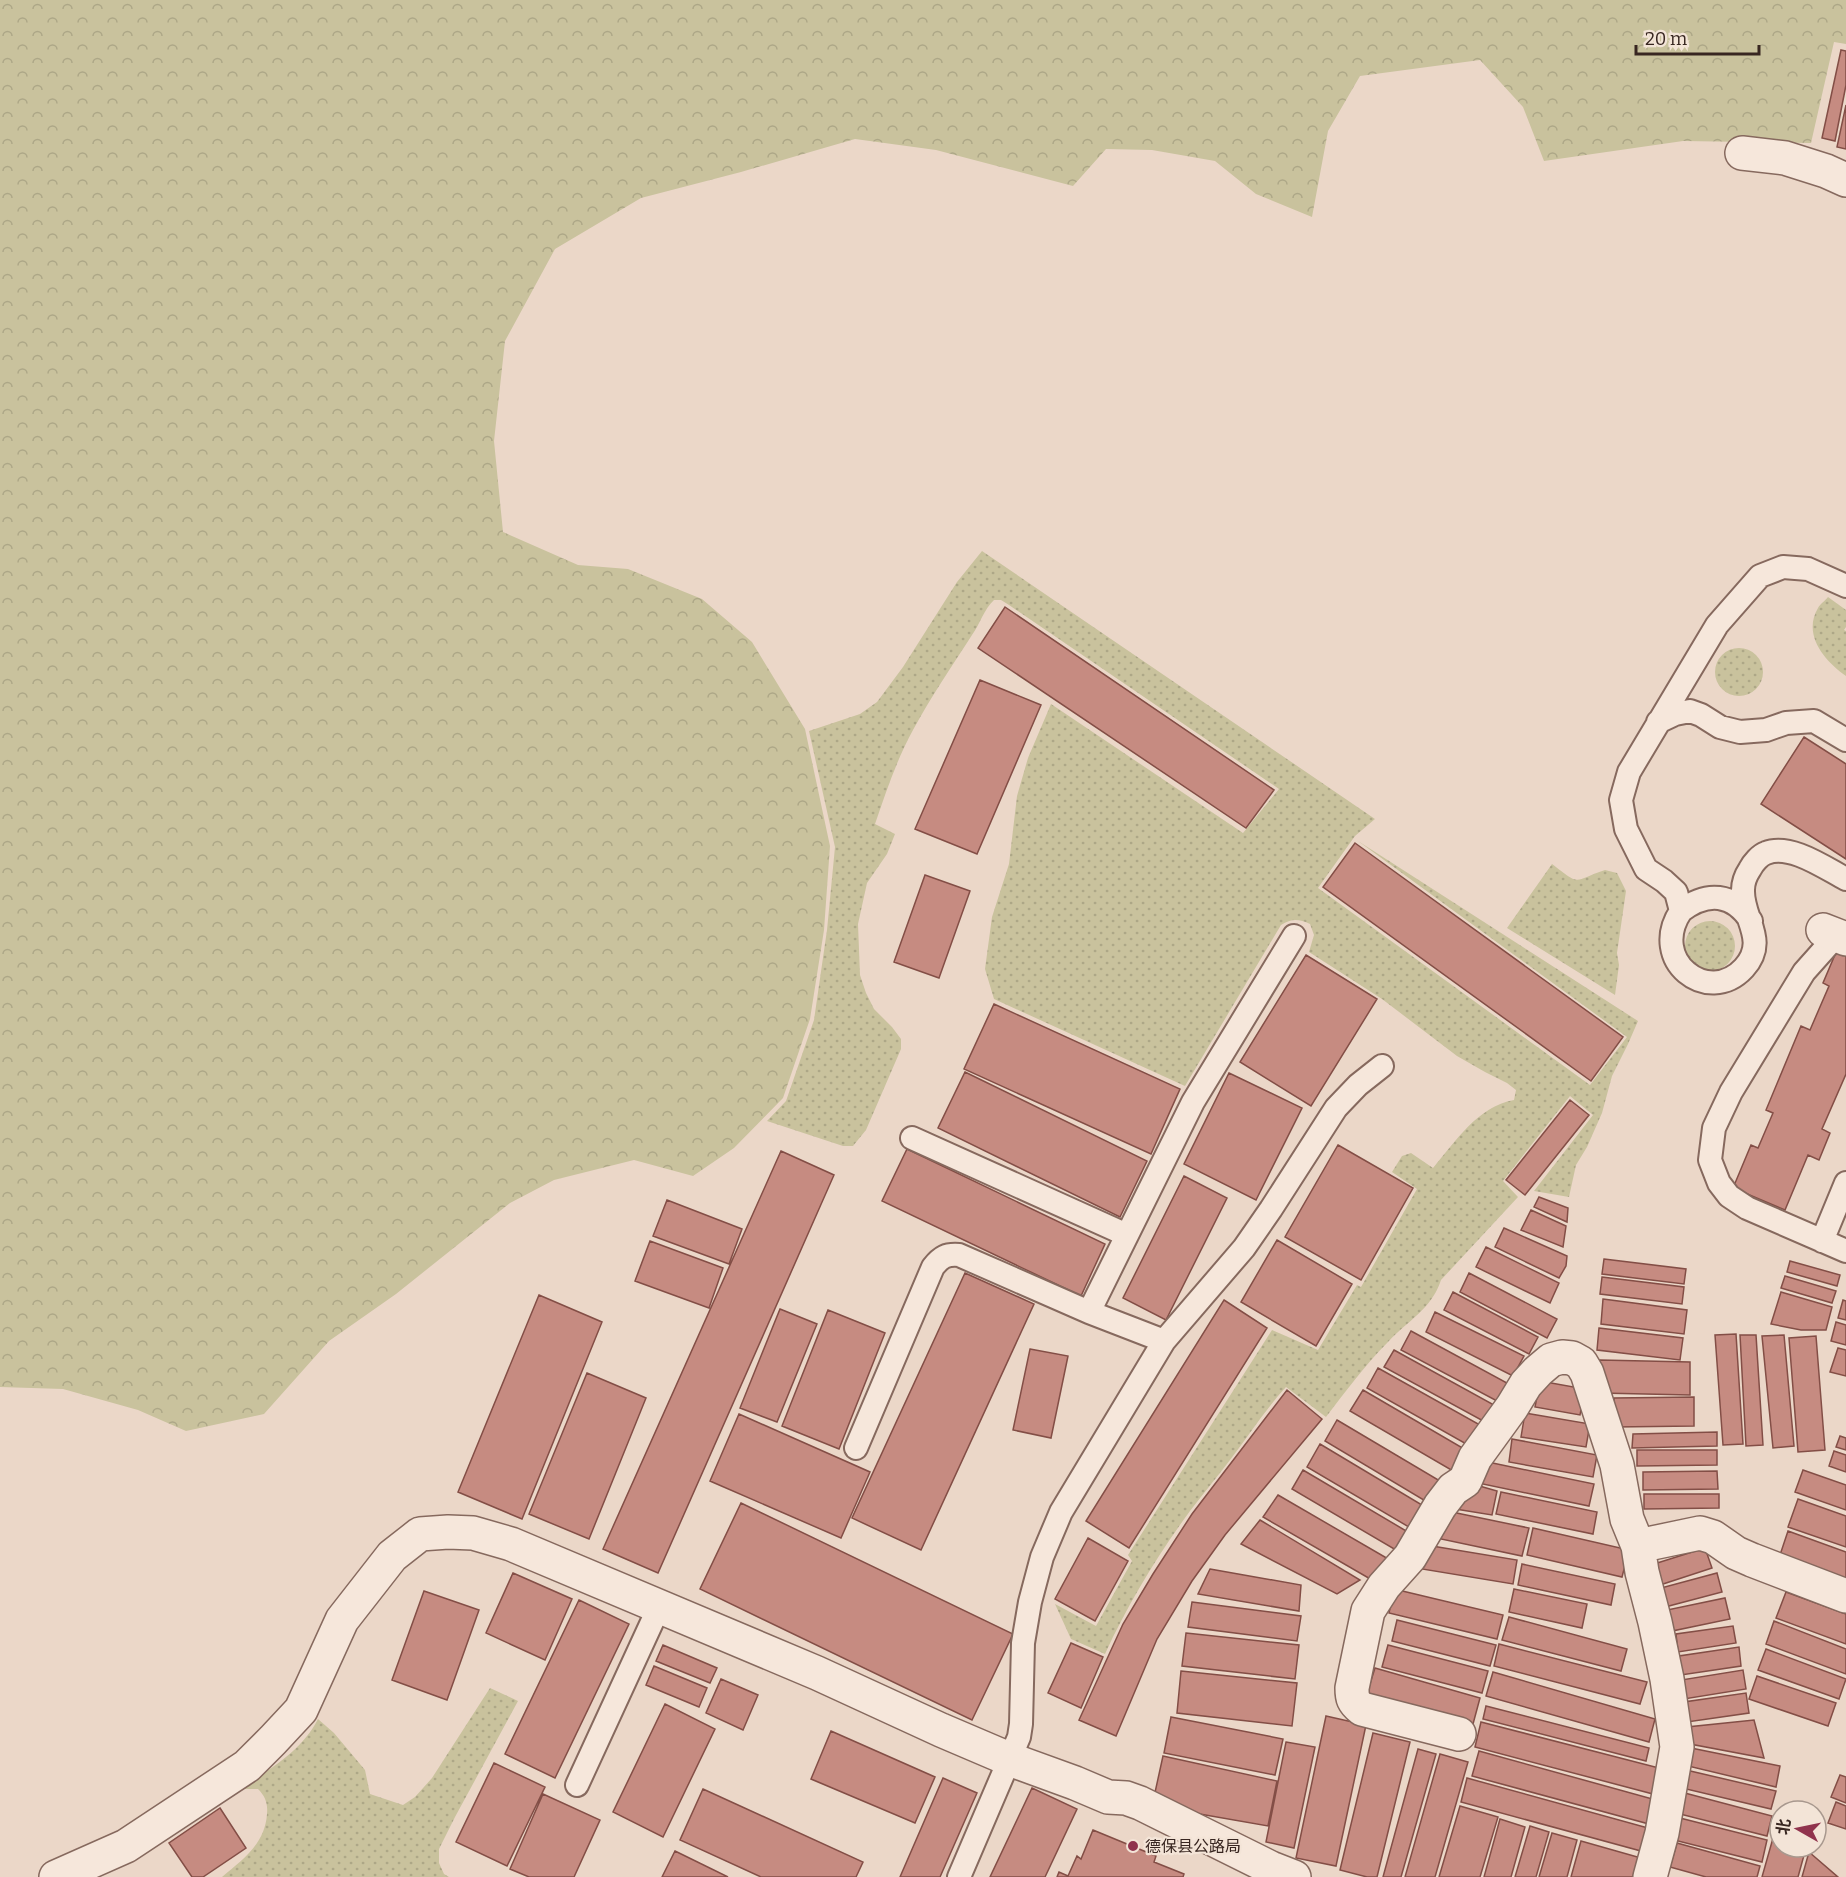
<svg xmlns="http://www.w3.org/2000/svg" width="1846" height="1877" font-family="Bitter,'Noto Sans SC',serif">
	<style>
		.grass { fill: url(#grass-dots) }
		.forest { fill: url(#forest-crowns) }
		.building { fill: #c68b81; stroke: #834e46; stroke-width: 1.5 }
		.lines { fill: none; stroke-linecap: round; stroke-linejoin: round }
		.lane-casing { stroke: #86695e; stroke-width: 26 }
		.street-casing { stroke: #86695e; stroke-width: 36 }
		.lane { stroke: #f6e7db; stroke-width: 22 }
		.street { stroke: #f6e7db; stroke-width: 33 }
		.poi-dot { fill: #90334d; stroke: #f3e4d7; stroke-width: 2 }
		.labels { text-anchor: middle; stroke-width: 4.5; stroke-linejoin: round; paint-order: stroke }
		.poi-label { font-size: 16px; fill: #382621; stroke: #f3e4d7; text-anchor: start }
	</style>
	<defs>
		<pattern id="grass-dots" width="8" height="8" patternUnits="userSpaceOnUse" patternTransform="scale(1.5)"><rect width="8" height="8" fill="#c9c29d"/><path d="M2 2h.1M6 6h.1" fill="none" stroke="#ada787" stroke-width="1.8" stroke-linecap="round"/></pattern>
		<pattern id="forest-crowns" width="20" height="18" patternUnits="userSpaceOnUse" patternTransform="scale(1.5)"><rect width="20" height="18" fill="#c9c29d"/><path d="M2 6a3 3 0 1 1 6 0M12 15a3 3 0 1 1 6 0" fill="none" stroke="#ada787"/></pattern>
	</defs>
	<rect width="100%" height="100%" fill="#ebd7c8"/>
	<!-- grass -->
	<path class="grass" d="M982 551 1375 819 1355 836 1318 888 1590 1085 1627 1037 1358 841 1638 1021 1628 1044 1612 1076 1602 1113 1587 1147 1576 1165 1569 1197 1534 1191 1593 1115 1570 1096 1503 1181 1518 1197 1441 1280C1431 1310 1408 1320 1388 1342 1365 1365 1346 1391 1326 1417L1286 1387C1265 1410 1249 1435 1230 1460 1217 1477 1203 1494 1190 1511 1157 1556 1128 1604 1105 1654L1071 1639 1055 1604 1096 1626 1132 1561 1128 1555 1272 1330 1318 1350 1357 1285 1361 1287 1417 1189 1392 1172 1402 1156 1411 1153 1433 1168C1456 1141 1477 1107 1514 1100L1516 1090 1507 1083 1485 1072 1457 1056 1382 999 1309 952 1314 935 1310 924C1299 919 1292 918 1281 925L1185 1086 994 999 985 969 992 917 1009 864 1017 796 1028 758 1051 704 1243 833 1279 789 1009 605 1001 600H994C984 609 980 624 972 635 952 666 931 697 913 730 897 759 886 792 875 824L895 834 887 854 867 883 858 924 860 975 866 993 874 1009 892 1027 901 1039V1049L866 1130 853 1146H843L767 1121 786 1101 814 1020 827 930 835 847 809 731 860 714 877 702 903 667 957 582Z
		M1828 597 1846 610V627L1844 630 1846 631V676C1825 661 1802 635 1818 608 1820 604 1825 601 1828 597Z
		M1715 672a24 24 0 1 1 48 0a24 24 0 1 1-48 0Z
		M1552 864C1582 887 1572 881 1605 870L1617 873 1626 891 1617 953 1619 965 1615 995 1507 928Z
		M1685 946a25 25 0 1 1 50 0a25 25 0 1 1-50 0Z
		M490 1688 518 1701 455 1817 439 1849V1863L444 1874 449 1877H222C243 1859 265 1844 267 1814 268 1803 265 1796 258 1789H238C268 1771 302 1751 318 1719L334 1733 365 1770 370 1794 403 1805 415 1797 432 1778Z"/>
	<!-- forest -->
	<path class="forest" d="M0 0H1846V44L1834 42 1811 143 1683 141 1544 161 1523 107 1480 60 1360 76 1328 131 1312 217 1256 194 1215 161 1152 150 1106 149 1073 186 936 150 855 139 741 172 641 198 555 249 505 341 494 441 503 532 578 565 628 569 702 599 752 642 805 729 830 846 824 930 810 1019 783 1098 734 1148 693 1176 634 1160 554 1180 510 1203 396 1294 329 1341 264 1414 186 1431 138 1410 63 1389 0 1387Z"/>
	<!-- building -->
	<path class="building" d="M1841 50 1846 51V85L1835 141 1822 138Z
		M1846 105V149L1837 147Z
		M1005 607 1274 790 1246 828 978 648Z
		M980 680 1041 705 977 854 915 829Z
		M1804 737 1846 764V859L1761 804Z
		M1355 843 1623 1037 1591 1081 1323 887Z
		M925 875 970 891 939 978 894 962Z
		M1837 950 1846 954V1074L1822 1129 1830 1133 1819 1160 1808 1155 1785 1210 1733 1188 1751 1145 1758 1148 1773 1113 1766 1110 1801 1026 1810 1030 1829 986 1823 983Z
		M1306 955 1377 999 1311 1106 1240 1062Z
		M994 1004 1180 1089 1151 1154 964 1069Z
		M965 1072 1147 1161 1120 1217 938 1128Z
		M1229 1073 1302 1108 1256 1200 1184 1164Z
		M1570 1100 1589 1115 1525 1195 1506 1180Z
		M1338 1145 1413 1188 1361 1280 1285 1237Z
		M907 1149 1105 1244 1081 1296 882 1201Z
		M781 1151 834 1175 658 1573 603 1549Z
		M1184 1176 1227 1198 1166 1320 1123 1298Z
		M1539 1197 1568 1208 1567 1222 1534 1207Z
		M667 1200 742 1229 729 1264 653 1236Z
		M1531 1210 1566 1226 1563 1247 1521 1230Z
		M1504 1228 1567 1256 1566 1266 1559 1278 1495 1247Z
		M1277 1240 1352 1284 1316 1346 1241 1302Z
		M650 1241 723 1268 709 1308 635 1281Z
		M1486 1247 1559 1283 1550 1303 1476 1267Z
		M1604 1259 1686 1269 1684 1284 1602 1274Z
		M1790 1261 1840 1275 1837 1286 1787 1272Z
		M965 1273 1034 1304 921 1550 852 1518Z
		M1469 1273 1557 1319 1547 1338 1460 1292Z
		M1785 1276 1836 1291 1832 1303 1781 1288Z
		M1602 1277 1684 1287 1682 1304 1600 1294Z
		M1453 1292 1538 1337 1529 1354 1444 1310Z
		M1781 1292 1832 1307 1826 1330H1801L1771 1324Z
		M539 1295 602 1322 522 1519 458 1492Z
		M1603 1299 1687 1310 1684 1334 1601 1324Z
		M1224 1300 1267 1328 1129 1548 1086 1521Z
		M1843 1300 1846 1301V1320L1838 1318Z
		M780 1309 817 1324 777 1422 740 1408Z
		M828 1310 885 1333 839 1449 782 1426Z
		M1435 1312 1524 1356 1513 1376 1426 1332Z
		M1836 1322 1846 1325V1345L1831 1341Z
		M1599 1328 1683 1338 1680 1360 1597 1350Z
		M1411 1331 1507 1383 1497 1401 1401 1350Z
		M1736 1334 1743 1444 1723 1445 1715 1335Z
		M1740 1335H1756L1763 1445 1746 1446Z
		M1784 1335 1794 1446 1773 1448 1762 1336Z
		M1816 1336 1825 1450 1798 1452 1789 1338Z
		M1838 1348 1846 1350V1376L1830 1372Z
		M1030 1349 1068 1356 1051 1438 1013 1430Z
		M1394 1350 1494 1405 1485 1422 1384 1367Z
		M1600 1360 1690 1362V1395L1600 1393Z
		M1378 1368 1480 1425 1468 1445 1367 1388Z
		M587 1373 646 1398 589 1539 529 1514Z
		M1540 1381 1585 1389 1580 1415 1535 1407Z
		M1287 1390 1322 1419 1225 1535 1192 1581 1157 1639 1116 1736 1079 1720 1123 1624 1153 1574 1192 1514Z
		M1363 1390 1466 1450 1453 1471 1350 1411Z
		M1694 1397V1426L1614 1427V1398Z
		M1525 1413 1590 1424 1586 1447 1521 1437Z
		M739 1414 870 1472 841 1538 710 1481Z
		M1337 1420 1440 1481 1427 1502 1325 1441Z
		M1717 1432V1446L1632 1448 1633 1434Z
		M1840 1436 1846 1438V1450L1836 1447Z
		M1512 1439 1597 1455 1593 1477 1509 1462Z
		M1320 1444 1427 1508 1414 1530 1307 1467Z
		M1637 1450H1717V1465L1637 1466Z
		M1834 1451 1846 1455V1472L1829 1466Z
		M1483 1461 1594 1484 1589 1506 1478 1483Z
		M1303 1470 1413 1535 1401 1553 1292 1489Z
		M1803 1470 1846 1485V1510L1795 1492Z
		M1717 1471 1718 1489 1643 1490V1472Z
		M1476 1485 1497 1491 1492 1515 1449 1508Z
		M1501 1492 1597 1512 1593 1534 1496 1514Z
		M1644 1494H1719V1508L1644 1509Z
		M1278 1495 1390 1560 1372 1580 1263 1517Z
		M1798 1499 1846 1516V1547L1788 1527Z
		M741 1503 1013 1634 972 1720 700 1589Z
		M1447 1511 1529 1528 1522 1556 1441 1539Z
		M1260 1520 1360 1580 1337 1594 1241 1544Z
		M1533 1528 1629 1550 1622 1577 1527 1555Z
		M1788 1531 1846 1552V1582L1779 1558Z
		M1088 1538 1128 1561 1095 1621 1055 1599Z
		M1426 1545 1517 1560 1513 1584 1422 1569Z
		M1705 1548 1712 1568 1660 1585 1654 1564Z
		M1522 1564 1615 1584 1611 1605 1518 1585Z
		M1210 1569 1301 1585 1299 1611 1198 1594Z
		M513 1573 572 1599 545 1660 486 1633Z
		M1717 1573 1722 1592 1665 1607 1661 1588Z
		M1394 1589 1503 1615 1497 1639 1389 1613Z
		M1514 1589 1587 1604 1582 1628 1509 1612Z
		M424 1591 479 1610 447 1700 392 1680Z
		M1786 1592 1846 1614V1644L1776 1618Z
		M1725 1598 1730 1619 1672 1631 1667 1610Z
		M579 1600 629 1624 555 1778 505 1754Z
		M1192 1602 1301 1616 1297 1641 1188 1627Z
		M1509 1617 1627 1649 1621 1671 1502 1640Z
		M1397 1620 1496 1645 1490 1666 1392 1641Z
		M1774 1621 1846 1649V1674L1766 1644Z
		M1733 1626 1736 1643 1678 1652 1676 1634Z
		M1186 1633 1299 1645 1295 1679 1182 1666Z
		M1071 1643 1103 1657 1081 1708 1048 1693Z
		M1499 1644 1647 1682 1640 1704 1494 1666Z
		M663 1645 717 1668 710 1683 656 1661Z
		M1388 1645 1488 1671 1482 1693 1382 1667Z
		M1739 1647 1741 1666 1681 1675 1679 1656Z
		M1766 1649 1846 1679 1839 1699 1758 1670Z
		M654 1666 707 1688 699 1707 646 1685Z
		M1375 1668 1480 1698 1473 1724 1367 1693Z
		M1743 1670 1746 1689 1684 1699 1681 1680Z
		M1181 1671 1297 1683 1292 1726 1177 1713Z
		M1493 1672 1655 1719 1649 1742 1486 1696Z
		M1757 1676 1836 1703 1828 1726 1749 1699Z
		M721 1679 758 1695 743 1730 706 1713Z
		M1746 1693 1749 1713 1687 1722 1684 1702Z
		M665 1704 715 1729 663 1837 613 1812Z
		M1486 1706 1649 1748 1646 1761 1483 1719Z
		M1326 1716 1366 1725 1336 1866 1296 1858Z
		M1171 1717 1283 1739 1275 1775 1164 1753Z
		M1754 1720 1764 1758 1690 1744 1687 1727Z
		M1481 1722 1659 1768 1653 1794 1475 1747Z
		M831 1731 935 1777 915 1823 811 1779Z
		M1373 1733 1410 1742 1377 1877H1367L1340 1870Z
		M1286 1742 1315 1747 1294 1848 1266 1842Z
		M1691 1748 1780 1766 1776 1787 1688 1766Z
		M1418 1749 1436 1754 1401 1877H1383Z
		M1479 1751 1656 1800 1649 1824 1472 1776Z
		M1440 1754 1468 1762 1435 1877H1405Z
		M1163 1756 1277 1781 1268 1826 1194 1813 1154 1797Z
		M494 1763 545 1787 507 1866 456 1842Z
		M1686 1770 1776 1791 1771 1809 1682 1788Z
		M1840 1775 1846 1777V1803L1831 1797Z
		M943 1778 977 1793 940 1877H900Z
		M1467 1778 1648 1828 1641 1851 1461 1802Z
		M1032 1788 1077 1809 1045 1877H990Z
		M703 1789 863 1862 856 1877H761L680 1840Z
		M1681 1792 1772 1816 1767 1836 1676 1813Z
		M543 1794 600 1820 574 1877H529L510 1869Z
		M1836 1802 1846 1806V1829L1828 1823Z
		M1460 1806 1498 1817 1480 1877H1439Z
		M220 1808 246 1848 203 1877H192L169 1843Z
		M1676 1817 1767 1840 1762 1862 1670 1839Z
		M1500 1819 1525 1827 1511 1877H1484Z
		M1777 1824 1780 1826V1847L1806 1848 1798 1877H1762Z
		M1530 1826 1549 1832 1536 1877H1515Z
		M1093 1830 1156 1856 1154 1862 1184 1874 1183 1877H1057L1059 1872 1068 1876 1077 1856 1081 1859Z
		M1552 1833 1577 1840 1567 1877H1539Z
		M1581 1841 1641 1858 1636 1877H1571Z
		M1677 1843 1760 1866 1757 1877H1706L1670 1867Z
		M675 1851 728 1877H662Z
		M1809 1852 1838 1877H1802Z"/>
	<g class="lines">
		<defs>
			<path id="lane" d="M1846 586 1808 569 1783 567 1760 576 1717 625 1629 772 1621 800 1626 829 1646 869 1664 881 1676 892 1681 911C1648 960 1708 1007 1744 968 1769 940 1742 919 1743 890 1743 882 1746 875 1750 869 1753 863 1760 855 1766 853 1790 843 1825 868 1846 879
				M1658 722 1675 714 1690 711 1701 715 1720 727 1740 732 1766 730 1786 723 1814 721 1846 740
				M1681 911C1707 891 1733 893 1751 921
				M1837 935 1804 972 1731 1092 1714 1128 1710 1160 1719 1183 1729 1196 1747 1208 1846 1251
				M912 1138 1127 1235
				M1822 1241 1846 1183
				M1089 1312 1193 1102 1294 936
				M856 1448 933 1267C941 1257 946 1254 959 1255L1089 1312 1164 1341
				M577 1785 659 1607
				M959 1877 1019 1737 1021 1724 1023 1643 1030 1602 1042 1557 1061 1512 1164 1341 1244 1248 1271 1209 1336 1108 1358 1085 1382 1066"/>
			<path id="street" d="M1742 153 1785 158 1826 171 1846 180
				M1823 930 1846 939
				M1638 1546 1700 1533 1713 1537 1736 1553 1752 1560 1846 1596
				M1459 1734 1362 1709C1353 1702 1352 1698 1352 1688L1368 1611 1384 1586 1410 1557 1440 1506 1453 1489 1465 1481 1475 1458 1512 1407 1526 1384 1538 1371 1551 1360 1562 1357 1572 1358 1581 1363 1587 1373 1617 1465 1627 1519 1638 1546 1642 1572 1655 1622 1667 1679 1677 1747 1662 1833 1650 1877
				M56 1877 126 1846 247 1766 273 1740 301 1710 342 1620 392 1556 420 1534 448 1532 473 1533 511 1544 817 1673 941 1730 1009 1759 1075 1783 1108 1797 1126 1798 1140 1803 1271 1868 1294 1877"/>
		</defs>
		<!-- lane casing -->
		<use href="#lane" class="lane-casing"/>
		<!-- street casing -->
		<use href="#street" class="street-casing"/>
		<!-- lane -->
		<use href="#lane" class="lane"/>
		<!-- street -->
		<use href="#street" class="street"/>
	</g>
	<!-- markers -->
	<circle class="poi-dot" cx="1133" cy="1846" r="6"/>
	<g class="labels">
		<!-- poi labels -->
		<g class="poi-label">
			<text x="1145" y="1852">德保县公路局</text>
		</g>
	</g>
	<!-- north arrow -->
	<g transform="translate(1798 1829) rotate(279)"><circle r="28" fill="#f3e4d7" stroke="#a8988e" stroke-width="1.5"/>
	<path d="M0-4.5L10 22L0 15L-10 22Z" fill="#90334d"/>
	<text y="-9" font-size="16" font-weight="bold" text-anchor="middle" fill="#382621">北</text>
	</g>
	<!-- scale -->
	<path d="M1636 45v9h123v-9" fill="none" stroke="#382621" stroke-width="3"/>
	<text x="1645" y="45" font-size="18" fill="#382621" stroke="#f3e4d7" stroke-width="4.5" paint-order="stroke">20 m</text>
</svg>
